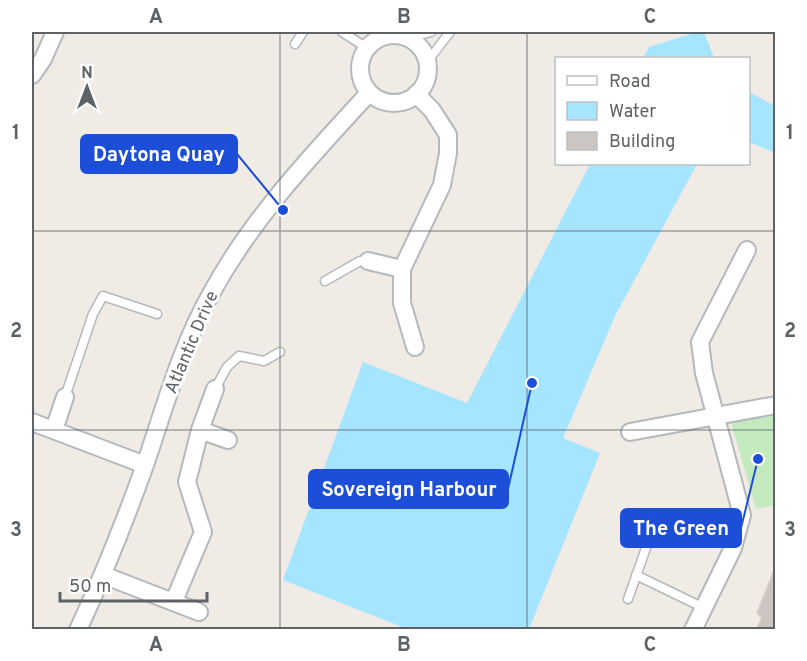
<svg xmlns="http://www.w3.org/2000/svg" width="807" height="661" font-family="Overpass,sans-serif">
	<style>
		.green { fill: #c5e9bf }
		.water { fill: #a5e5ff }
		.building { fill: #cbc6c1; stroke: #d5ccc2; stroke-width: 1.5 }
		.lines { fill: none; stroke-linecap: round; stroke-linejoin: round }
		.lane-casing { stroke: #b5b8bc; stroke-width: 11 }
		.street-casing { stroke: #b5b8bc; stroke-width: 20 }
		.lane { stroke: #fff; stroke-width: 8 }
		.street { stroke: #fff; stroke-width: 16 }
		.grid { fill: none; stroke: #5c6266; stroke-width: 1.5; stroke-opacity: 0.55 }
		.labels { text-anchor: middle; stroke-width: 6; stroke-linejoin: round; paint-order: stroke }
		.street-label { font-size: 18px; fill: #5c6266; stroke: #fff }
		.leader { fill: none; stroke: #1d4ed8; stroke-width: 2 }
		.callout-dot { fill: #1d4ed8; stroke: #fff; stroke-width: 2 }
		.callout { fill: #1d4ed8; stroke: #1d4ed8; stroke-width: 2 }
		.callout-label { font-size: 20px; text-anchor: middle; font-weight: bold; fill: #fff }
		.neatline { fill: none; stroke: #5c6266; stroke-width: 2 }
		.grid-label { font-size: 20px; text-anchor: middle; font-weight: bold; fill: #5c6266 }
	</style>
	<rect width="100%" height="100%" fill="#f0ebe4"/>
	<!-- green -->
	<path class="green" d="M775 410V505L756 509 732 426 736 419Z"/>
	<!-- water -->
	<path class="water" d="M697 32H704L714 58H643L649 47Z
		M749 92 775 106V153L749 142Z
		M590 164H697L615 316 563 438 600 453 529 629H407L283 580 363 362 467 403Z"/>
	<!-- building -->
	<path class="building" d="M775 568 776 630H756L762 618 757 613Z"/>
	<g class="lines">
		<defs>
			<path id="lane" d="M342 32 367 48
				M408 38 431 32
				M295 44 303 32
				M427 62 450 32
				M325 281 360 261H368
				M215 389 227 367 239 356 264 361 280 352
				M65 397 93 314 103 296 157 314
				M636 575 704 608
				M628 599 658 514"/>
			<path id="street" d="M360 69a34 34 0 1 1 68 0a34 34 0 1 1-68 0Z
				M32 75 43 59 55 32
				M368 261 402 269
				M415 347 402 303V269L442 185 448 153V135L432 110 416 94
				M32 422 145 465
				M54 430 65 397
				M200 430 228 440
				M630 432 776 405
				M103 575 199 612
				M174 601 203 532 187 482 200 430 215 389
				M78 630C103 576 125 521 145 465 165 407 181 346 212 292 253 217 312 155 369 93
				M693 630 733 548 742 515 704 373 700 342 747 250"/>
		</defs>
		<!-- lane casing -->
		<use href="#lane" class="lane-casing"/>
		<!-- street casing -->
		<use href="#street" class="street-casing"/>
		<!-- lane -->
		<use href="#lane" class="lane"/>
		<!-- street -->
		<use href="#street" class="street"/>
	</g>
	<!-- grid -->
	<path class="grid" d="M280 32V630M527 32V630M32 231H776M32 430H776"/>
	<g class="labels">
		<!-- street labels -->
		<g class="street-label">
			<text transform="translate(191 342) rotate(-67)" y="6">Atlantic Drive</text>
		</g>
	</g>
	<!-- callouts -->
	<path class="leader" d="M283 210L237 154M532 383L508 489M758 459L741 528"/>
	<g class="callout-dot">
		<circle cx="283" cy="210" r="6"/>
		<circle cx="532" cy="383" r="6"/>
		<circle cx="758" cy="459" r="6"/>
	</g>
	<g class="callout">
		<rect x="81" y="135" width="156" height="38" rx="6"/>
		<rect x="309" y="470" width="199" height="38" rx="6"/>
		<rect x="621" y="509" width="120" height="38" rx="6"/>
	</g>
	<g class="callout-label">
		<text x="159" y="161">Daytona Quay</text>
		<text x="409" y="496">Sovereign Harbour</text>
		<text x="681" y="535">The Green</text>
	</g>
	<!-- border -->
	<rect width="807" height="661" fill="none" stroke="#ffffff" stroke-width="66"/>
	<!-- legend -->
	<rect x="555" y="57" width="195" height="108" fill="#ffffff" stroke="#bec0c2" stroke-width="1.5"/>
	<rect x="567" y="76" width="30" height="9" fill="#ffffff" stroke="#bec0c2" stroke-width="1.5"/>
	<text x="609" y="87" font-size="18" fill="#5c6266">Road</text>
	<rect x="567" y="102" width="30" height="18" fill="#a5e5ff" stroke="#bec0c2" stroke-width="1.5"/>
	<text x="609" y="117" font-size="18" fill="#5c6266">Water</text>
	<rect x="567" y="132" width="30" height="18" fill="#cbc6c1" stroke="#bec0c2" stroke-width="1.5"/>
	<text x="609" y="147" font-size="18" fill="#5c6266">Building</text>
	<!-- north arrow -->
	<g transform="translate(87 87)" stroke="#ffffff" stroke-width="4.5" paint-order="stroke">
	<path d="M0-4.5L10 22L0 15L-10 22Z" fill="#5c6266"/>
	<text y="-9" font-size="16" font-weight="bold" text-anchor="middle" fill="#5c6266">N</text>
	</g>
	<!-- scale -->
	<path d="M60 592v9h147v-9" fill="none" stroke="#5c6266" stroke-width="3"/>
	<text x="69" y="592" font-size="18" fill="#5c6266" stroke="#ffffff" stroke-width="4.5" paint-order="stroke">50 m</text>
	<rect x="33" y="33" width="741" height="595" class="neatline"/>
	<g class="grid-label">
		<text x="156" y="23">A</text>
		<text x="404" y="23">B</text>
		<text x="650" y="23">C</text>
		<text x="16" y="139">1</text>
		<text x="790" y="139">1</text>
		<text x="16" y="337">2</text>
		<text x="790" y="337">2</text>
		<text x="16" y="536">3</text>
		<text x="790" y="536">3</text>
		<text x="156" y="651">A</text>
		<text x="404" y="651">B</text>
		<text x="650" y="651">C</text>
	</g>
</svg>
